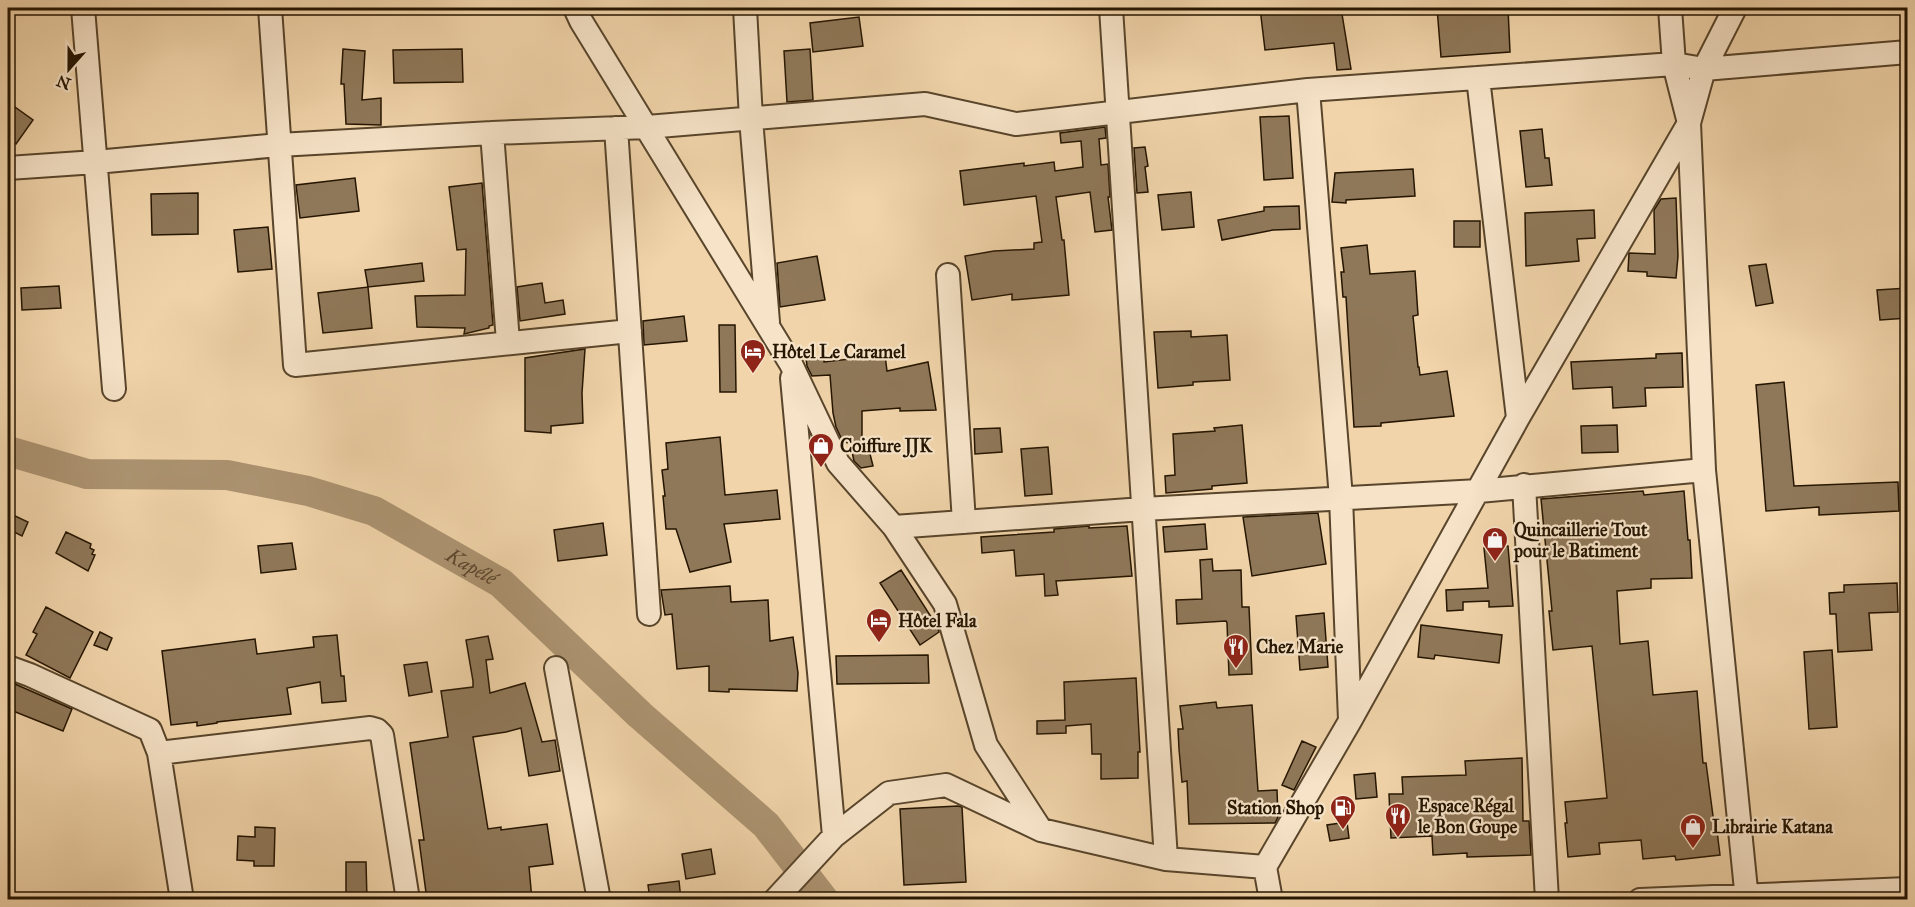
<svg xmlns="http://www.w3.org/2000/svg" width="1915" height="907" font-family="'IM FELL Great Primer',serif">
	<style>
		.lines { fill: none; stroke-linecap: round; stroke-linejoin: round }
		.river { stroke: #ac9371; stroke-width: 30 }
		.building { fill: #8f7859; stroke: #251501; stroke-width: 1.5 }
		.minor-casing { stroke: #58452b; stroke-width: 26 }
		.minor { stroke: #f6e3c8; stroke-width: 22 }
		.labels { text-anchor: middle; stroke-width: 4.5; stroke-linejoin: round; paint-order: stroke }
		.poi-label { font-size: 18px; font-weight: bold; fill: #251501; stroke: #f6e3c8; text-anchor: start }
		.water-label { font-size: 20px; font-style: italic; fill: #5b472e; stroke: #f6e3c8 }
	</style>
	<rect width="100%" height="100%" fill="#f1d4aa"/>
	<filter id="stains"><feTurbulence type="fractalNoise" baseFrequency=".00333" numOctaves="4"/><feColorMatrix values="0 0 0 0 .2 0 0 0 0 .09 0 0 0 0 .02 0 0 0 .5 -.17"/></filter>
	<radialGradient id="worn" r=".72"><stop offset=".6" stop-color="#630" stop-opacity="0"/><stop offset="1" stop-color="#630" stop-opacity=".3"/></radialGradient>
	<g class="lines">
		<!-- river -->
		<path class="river" id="s1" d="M8 451 87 474 227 475 308 491 374 511 501 583 640 715 766 825 824 900"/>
	</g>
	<!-- building -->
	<path class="building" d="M1260 8H1341L1351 69 1337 70 1334 43 1265 50Z
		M1437 8H1508L1510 52 1441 57Z
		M859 17 863 46 813 52 810 23Z
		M343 49 365 51 362 100 381 98V125L346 124 344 84H341Z
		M462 49 463 82 394 83 393 50Z
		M810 49 813 100 787 102 784 51Z
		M8 102 33 120 16 144 8 138Z
		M1289 116 1293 178 1264 180 1260 117Z
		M1105 127 1106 138 1099 139 1101 165 1108 164 1110 197H1108L1112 230 1095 232 1090 192 1056 197 1062 240H1064L1069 295 1012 300V294L972 300 965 256 994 251 1034 249V243L1042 242 1036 196 964 205 960 171 1024 163V166L1054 162 1055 171 1083 167 1081 141 1061 143 1060 133Z
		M1542 129 1545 158H1549L1552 185 1526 187 1520 131Z
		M1145 147 1148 166 1145 167 1148 192 1137 193 1134 148Z
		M1413 169 1415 196 1346 200V203L1332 202 1335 173Z
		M355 178 359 211 300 218 296 185Z
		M482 183 493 325 489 326V328L464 334 465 328 417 327 415 296 465 295 466 249 457 250 449 187Z
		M1191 192 1194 227 1162 230 1158 195Z
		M198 193V234L152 235 151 194Z
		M1676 198 1678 256 1676 278 1647 276V272L1628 271 1629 253 1655 254 1654 210 1661 199Z
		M1299 206 1300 229 1273 230 1222 240 1218 220 1264 211V207Z
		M1594 210 1595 238 1577 239 1579 261 1526 266 1525 213Z
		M1454 221H1480V247H1454Z
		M268 227 272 269 238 272 234 230Z
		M1367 245 1370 274 1415 271 1418 315 1413 316 1418 367H1419L1420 375 1447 371 1454 416 1381 423V426L1354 427 1346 297H1343L1341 272H1344L1341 248Z
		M817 256 825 300 780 307 777 263Z
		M422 263 424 281 368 287 365 270Z
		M1766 264 1773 303 1756 306 1749 266Z
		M542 283 545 303 563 300 565 314 520 321 517 287Z
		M59 286 61 308 22 310 21 288Z
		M368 287 372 328 323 333 318 293Z
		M1908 288V318L1880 320 1877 290Z
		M684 316 687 341 644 345 643 321Z
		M719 325H735L736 392H720Z
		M1191 331V337L1227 335 1230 380 1193 382V385L1158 388 1154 332Z
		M585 349 582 393 583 423 551 426V433L525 431V358Z
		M1682 353 1683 387 1645 388 1646 406 1613 408 1612 387 1573 389 1571 362 1656 358V354Z
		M885 355 887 371 928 362 936 410 900 411V408L862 411V447L868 446 873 466 861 468 854 461 850 443 843 442 836 427 833 413 830 375 812 376 807 366 806 358 824 357V362Z
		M1784 382 1794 486 1898 482 1899 511 1819 515V507L1766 511 1756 385Z
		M1242 425 1247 483 1212 486V489L1166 493 1165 476 1175 475 1173 434 1215 431 1214 428Z
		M1617 425 1618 452 1582 453 1581 426Z
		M1000 428 1002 452 975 454 974 429Z
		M720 437 725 495 777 490 780 519 724 524 731 562 690 572 676 529H666L663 496H665L662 470 668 469 666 443Z
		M1048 447 1052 494 1025 496 1021 449Z
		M1643 491 1644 495 1684 491 1688 540H1690L1692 578 1651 579V588L1617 591 1620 644 1648 641 1653 695 1697 691 1703 763H1706L1715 831H1717L1720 855 1676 860 1675 856 1643 859 1641 840 1599 843 1600 854 1568 857 1565 823H1567L1565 802 1607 798 1592 646 1553 650 1549 611H1552L1541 499Z
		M1318 513 1326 564 1252 576 1243 517Z
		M13 515 28 522 22 536 8 529Z
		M603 523 607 555 558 561 554 530Z
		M1205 524 1207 549 1165 552 1163 527Z
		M1089 526V528L1127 526 1132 576 1056 581 1058 595 1045 596 1044 574 1016 576 1014 550 982 553 981 537 1054 532V529Z
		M66 532 91 544 90 548 94 550 92 554 95 555 88 571 56 553Z
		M292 543 296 569 261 573 258 546Z
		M1508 546 1513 606 1489 607V601L1463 602V610L1447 611 1446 590 1488 588 1484 548Z
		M1212 559 1213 571 1241 570 1242 607H1249L1252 674 1229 675 1227 623 1226 621 1177 624 1176 600 1202 599 1200 560Z
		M901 570 937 626 939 632 920 645 880 583Z
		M1897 583 1898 612 1869 613 1872 650 1838 652 1836 614H1830L1829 593 1844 592V585Z
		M730 586 731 602 768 600 770 641 793 637 798 673 797 691 729 689V692L709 691V666L677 669 672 614 665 615 661 590Z
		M46 607 93 632 70 678 26 655 37 634 33 632Z
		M1324 613 1328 667 1300 670 1296 616Z
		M1421 625 1502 635 1499 663 1435 655 1434 659 1418 657Z
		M100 632 112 638 107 650 94 645Z
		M337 635 341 676H344L346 701 322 703 320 682 287 688 291 714 217 722V723L197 726V722L171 725 162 651 255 639 257 654 314 647 313 637Z
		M488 636 493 659 486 660 490 693 525 683 542 742 555 740 560 771 529 776 521 728 506 732 473 737 488 829 501 827V830L547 824 553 864 529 867 532 900H427L419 840H424L410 743 448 737 441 691 473 687V681L466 640Z
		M1832 650 1837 727 1809 729 1804 652Z
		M928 655 929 683 837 684 836 656Z
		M427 662 432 692 409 696 404 665Z
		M1136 678 1140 752H1138V778L1101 779V754H1092L1091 724 1066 726V733L1037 734V721L1065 720 1064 682Z
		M8 681 72 709 63 731 8 709Z
		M1216 702 1217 708 1252 705 1258 791 1277 790 1278 817 1275 823 1189 824 1187 781 1182 782 1179 749 1178 729H1183L1180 706Z
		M1302 741 1316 747 1294 790 1282 785Z
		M1522 758 1523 821H1529L1531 855 1467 857V853L1433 855 1432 836 1391 838 1389 794H1403L1402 777 1466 775 1465 761Z
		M1375 773 1377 797 1356 799 1354 775Z
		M958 806 962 807 966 882 904 885 900 809Z
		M1347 822 1349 838 1330 841 1327 825Z
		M255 827 275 828 274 866H254V861L237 860 238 836 255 837Z
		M711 849 715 874 686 879 682 854Z
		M346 862H366L367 900H346Z
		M679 881 681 900H650L648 885Z"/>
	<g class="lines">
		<defs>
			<path id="minor" d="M83 8 114 389
				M270 8 295 365 630 331
				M575 8 581 21 791 364 838 463 894 527 945 604 986 745 1041 830
				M745 8 751 119 768 322
				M1111 8 1166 859
				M1670 8 1674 64 1689 123 1704 470 1747 900
				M1478 78 1518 418
				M1308 90 1341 498 1350 720
				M616 128 649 614
				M492 133 508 342
				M8 168 96 162 279 145 492 133 647 127 925 104 1016 124 1308 90 1674 64 1704 69 1908 52
				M948 275 964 522
				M792 378 834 836
				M1524 485 1547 900
				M894 527 1143 509 1479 491 1704 470
				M8 667 30 675 150 730 159 753 182 900
				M556 668 599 900
				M159 753 370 728 377 730 382 735 408 900
				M775 900 834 836 889 793 946 785 1041 830 1166 859 1265 867
				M1271 900 1265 867 1350 721 1518 418 1689 123 1704 69 1735 8
				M1640 900 1908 889"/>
		</defs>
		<!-- minor casing -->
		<use href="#minor" class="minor-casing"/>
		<!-- minor -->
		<use href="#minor" class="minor"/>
	</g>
	<!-- icons -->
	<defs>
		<symbol id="hotel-pin" viewBox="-11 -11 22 30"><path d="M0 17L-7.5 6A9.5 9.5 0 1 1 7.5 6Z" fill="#8f2418" stroke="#f6e3c8"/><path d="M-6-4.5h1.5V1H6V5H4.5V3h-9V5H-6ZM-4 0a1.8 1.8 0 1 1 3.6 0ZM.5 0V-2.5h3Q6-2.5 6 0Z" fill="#fff"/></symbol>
		<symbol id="shop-pin" viewBox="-11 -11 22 30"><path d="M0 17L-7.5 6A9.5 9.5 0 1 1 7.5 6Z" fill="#8f2418" stroke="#f6e3c8"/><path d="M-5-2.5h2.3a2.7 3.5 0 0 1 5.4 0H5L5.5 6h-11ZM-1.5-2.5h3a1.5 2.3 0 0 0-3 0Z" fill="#fff"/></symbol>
		<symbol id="restaurant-pin" viewBox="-11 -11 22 30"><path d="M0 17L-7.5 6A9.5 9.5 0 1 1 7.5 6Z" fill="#8f2418" stroke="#f6e3c8"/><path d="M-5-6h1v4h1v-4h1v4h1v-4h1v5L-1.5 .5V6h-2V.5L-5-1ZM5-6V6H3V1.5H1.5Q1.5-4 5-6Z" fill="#fff"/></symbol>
		<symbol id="fuel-pin" viewBox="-11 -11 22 30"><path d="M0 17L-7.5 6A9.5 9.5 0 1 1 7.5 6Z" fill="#8f2418" stroke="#f6e3c8"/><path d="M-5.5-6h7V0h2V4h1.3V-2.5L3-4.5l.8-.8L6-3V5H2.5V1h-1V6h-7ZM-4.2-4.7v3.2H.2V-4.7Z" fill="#fff"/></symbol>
	</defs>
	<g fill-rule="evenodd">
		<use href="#hotel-pin" x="738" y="337" width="30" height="40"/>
		<use href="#shop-pin" x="806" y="431" width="30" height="40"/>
		<use href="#shop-pin" x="1480" y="525" width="30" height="40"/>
		<use href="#hotel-pin" x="864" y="606" width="30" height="40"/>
		<use href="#restaurant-pin" x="1221" y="632" width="30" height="40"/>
		<use href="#fuel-pin" x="1328" y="793" width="30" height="40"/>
		<use href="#restaurant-pin" x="1383" y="801" width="30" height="40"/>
		<use href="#shop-pin" x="1678" y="812" width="30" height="40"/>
	</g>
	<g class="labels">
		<!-- poi labels -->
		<g class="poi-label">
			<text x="772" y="358">Hôtel Le Caramel</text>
			<text x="840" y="452">Coiffure JJK</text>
			<text x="1514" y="536">Quincaillerie Tout<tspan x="1514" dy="21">pour le Batiment</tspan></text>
			<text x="898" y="627">Hôtel Fala</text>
			<text x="1256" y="653">Chez Marie</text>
			<text x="1418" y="812">Espace Régal<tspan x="1418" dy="21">le Bon Goupe</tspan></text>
			<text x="1324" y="814" text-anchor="end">Station Shop</text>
			<text x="1712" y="833">Librairie Katana</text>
		</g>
		<!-- water labels -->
		<g class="water-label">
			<text dy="7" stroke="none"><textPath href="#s1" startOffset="486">Kapélé</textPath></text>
		</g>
	</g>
	<!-- margin -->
	<rect width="1915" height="907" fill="none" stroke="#f1d4aa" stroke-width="30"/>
	<rect x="9" y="9" width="1897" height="889" fill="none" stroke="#251501" stroke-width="3"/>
	<rect x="15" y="15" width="1885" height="877" fill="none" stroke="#251501" stroke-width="1.5"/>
	<!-- north arrow -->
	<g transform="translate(69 69) rotate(201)" stroke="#f6e3c8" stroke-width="4.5" paint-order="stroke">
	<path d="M0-4.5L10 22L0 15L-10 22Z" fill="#251501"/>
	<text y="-9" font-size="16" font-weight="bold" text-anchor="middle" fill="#251501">N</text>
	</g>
	<rect width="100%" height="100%" filter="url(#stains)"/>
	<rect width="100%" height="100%" fill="url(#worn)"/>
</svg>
